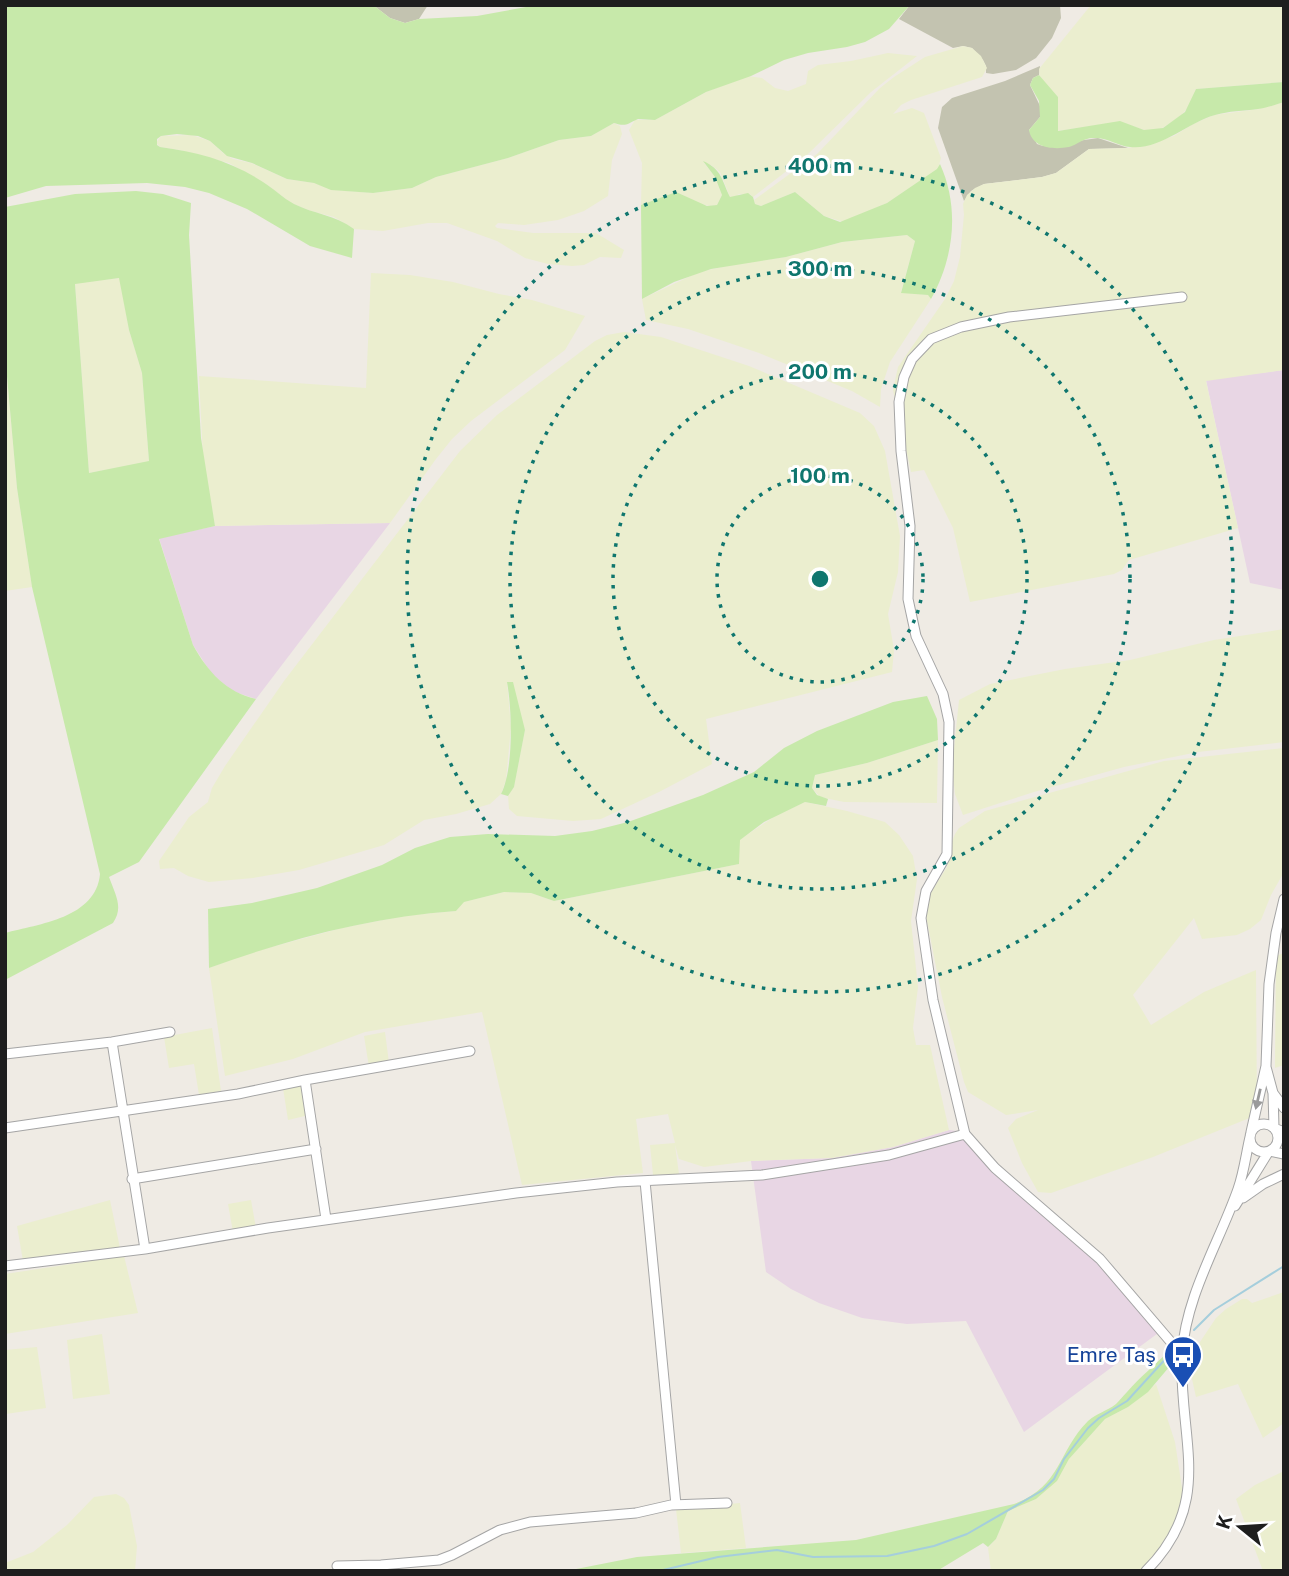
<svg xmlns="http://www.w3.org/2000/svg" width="1289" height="1576" font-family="'Public Sans',sans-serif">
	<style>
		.industrial { fill: #e8d6e4 }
		.construction { fill: #c3c3b0 }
		.farmland { fill: #ebeecf }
		.grass { fill: #c7e9aa; fill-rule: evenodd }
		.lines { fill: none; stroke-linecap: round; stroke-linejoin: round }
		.stream { stroke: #a5cedc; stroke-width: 2 }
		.minor-casing { stroke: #a5a5a5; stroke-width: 11 }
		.minor { stroke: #fff; stroke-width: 9 }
		.oneway { fill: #9a9a9a }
		.ring { fill: none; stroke: #0f766e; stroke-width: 3.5; stroke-dasharray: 3.5 7 }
		.labels { text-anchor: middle; stroke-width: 6; stroke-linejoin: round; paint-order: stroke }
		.transit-label { font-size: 21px; fill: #164399; stroke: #fff; text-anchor: end }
		.centre { fill: #0f766e; stroke: #fff; stroke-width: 3.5 }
		.ring-label { font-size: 21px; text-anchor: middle; font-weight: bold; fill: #0f766e; stroke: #fff; stroke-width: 6; stroke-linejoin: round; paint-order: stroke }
	</style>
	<rect width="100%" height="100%" fill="#efebe4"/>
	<!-- industrial -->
	<path class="industrial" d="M1284 370V590L1250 583 1206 380Z
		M390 523 256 699 232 691 211 673 193 645 159 538 215 526Z
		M949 1130 965 1132 993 1161 1064 1226 1161 1331 1024 1432 966 1321 907 1324 862 1318 819 1303 791 1289 766 1272 751 1161 832 1158 893 1147Z"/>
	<!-- construction -->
	<path class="construction" d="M373 5H428L419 19 405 23 390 18Z
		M910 5H1060L1061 18 1052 38 1036 58 1016 70 993 74 986 73V66L983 60 972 48 963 46 953 48 899 19Z
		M1040 66 1039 75 1033 78 1030 85 1040 106V117L1029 130 1037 144 1043 146 1098 138 1128 148 1089 149 1056 173 1042 177 984 184 971 191 964 201 938 128 942 107 952 98 1005 81Z"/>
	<!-- farmland -->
	<path class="farmland" d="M1091 5H1284V82L1196 89 1189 106 1180 117 1159 130H1144L1120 122 1057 131 1058 97 1040 79 1039 69Z
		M963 46 972 48 981 56 987 68 982 77 911 100 901 105 893 114 912 108 924 113 941 158 938 169 887 203 844 222 824 216 795 192 761 206 755 204 754 200 817 154 880 88 894 77 925 57Z
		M888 53 917 56 871 92 806 156 753 197 750 194H739L734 198 730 197 720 172 711 165 704 163 715 177 722 195 717 205 710 206 700 204 676 192 641 205 642 163 629 130 635 120H655L706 92 747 76 762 78 775 88 788 91 806 84 808 71 818 65 851 61Z
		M1284 102V370L1206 381 1238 528 1129 560 1122 570 1114 574 970 602 953 528 924 470 911 472 893 390 898 367 945 299 954 281 960 257 964 215 963 204 967 195 975 188 984 184 1042 177 1056 173 1089 149 1128 148 1151 143 1174 136 1193 124 1214 115 1259 109Z
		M614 123 620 126 622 134 612 160 608 196 584 211 558 220 524 225 498 223 495 226 497 228 533 233H596L624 250 621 258 600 257 584 265 572 266 548 264 525 258 497 241 447 223H428L383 231 354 229 334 217 311 211 291 203 266 184 229 163 179 150 160 147 156 143 161 136 192 135 210 141 223 153 233 159 251 163 287 179 314 183 336 190 373 193 412 188 436 177 508 158 559 140 591 136Z
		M907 235 915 241 901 292 928 295 931 299 890 362 881 389 880 407 852 391 759 353 688 329 646 320 642 299 699 272 741 263 786 257 842 242Z
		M371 273 410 275 453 282 499 294 532 300 585 316 565 350 471 421 452 439 436 459 390 523 215 526 203 458 199 376 366 388Z
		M120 278 129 330 142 373 149 462 89 473 75 283Z
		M624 332 661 337 749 366 860 413 874 426 885 451 900 536 898 572 888 614 894 650 892 672 706 719 712 764 659 792 601 819 573 821 517 816 509 809 508 796 514 786 525 730 507 682 511 727 506 780 501 794 490 804 456 814 424 820 384 845 299 870 253 878 209 882 188 876 174 868 160 869 159 861 189 817 208 802 212 788 225 766 284 681 460 451 497 415 595 341 607 335Z
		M5 354 17 488 32 587 5 591Z
		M1284 629V742L1198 752 1124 767 1034 792 963 815 955 794 952 768 959 700 990 684 1065 669 1130 660 1214 640Z
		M938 740 937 803 844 802 820 797 812 788 815 775 867 763Z
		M1284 748V872L1271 895 1261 920 1250 929 1237 935 1202 939 1194 918 1133 995 1151 1025 1204 992 1256 970 1257 1115 1153 1157 1051 1193 1038 1192 1022 1163 1008 1128 1016 1119 1038 1110 1006 1115 968 1092 964 1082 942 997 926 916 930 894 947 867 950 847 955 834 959 828 985 811 1164 761Z
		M805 802 847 811 885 822 899 835 913 856 917 879 911 921 918 987 913 1028 916 1045H930L949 1130 893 1147 832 1158 751 1161 704 1167 679 1159 675 1145 679 1174 653 1175 650 1145 675 1143 668 1114 636 1119 643 1173 522 1185 482 1012 365 1032 293 1059 225 1076 209 968 246 954 342 928 409 915 456 911 463 902 504 892 531 893 554 901 739 864V840L777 815Z
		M1284 953V1065L1275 1068 1276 956Z
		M212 1028 221 1091 199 1095 194 1064 169 1068 164 1037Z
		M385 1032 389 1063 369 1067 364 1036Z
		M305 1085 309 1115 288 1120 283 1088Z
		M110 1200 120 1248 23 1261 17 1226Z
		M251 1200 256 1228 233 1232 228 1204Z
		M124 1256 138 1313 5 1334V1274Z
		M1284 1292V1423L1263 1438 1238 1384 1196 1397 1192 1379 1193 1365 1200 1342 1216 1318 1226 1309 1242 1299H1247L1252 1303Z
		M102 1334 110 1394 73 1399 67 1340Z
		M37 1347 46 1408 6 1414 5 1350Z
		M1156 1384 1175 1442 1182 1488 1183 1504 1168 1540 1139 1571H991L988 1548 996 1539 1008 1511 1036 1499 1057 1481 1069 1459 1105 1419 1128 1407Z
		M1284 1471V1571H1263L1236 1499 1255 1485Z
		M116 1494 124 1498 129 1505 137 1546 135 1571H5V1563L33 1552 67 1525 94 1497Z
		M740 1503 746 1548 681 1553 676 1509Z"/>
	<!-- grass -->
	<path class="grass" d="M5 5H373L390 18 405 23 419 19 477 16 537 5H910L889 29 865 42 847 47 808 53 784 60 751 76 706 92 655 120 638 119C627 124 626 127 614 123L591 136 559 140 508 158 436 177 412 188 373 193 331 190 314 183 287 179 252 163 227 156 210 141 198 136 177 134 161 136 157 139V145L160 147C198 152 231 161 263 182 273 188 283 198 294 204 314 214 335 215 354 229L352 258 310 246 247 209 209 193 185 187 147 183 46 186 5 198Z
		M1039 75 1058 97V131L1120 121 1144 130 1163 128 1185 112 1196 89 1284 82V102C1275 105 1266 108 1258 109 1243 111 1229 111 1215 115 1187 123 1161 150 1130 147 1118 146 1107 137 1093 138 1083 138 1077 145 1069 147 1053 150 1032 148 1029 130L1040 117 1039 101 1030 85 1033 78Z
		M703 161C722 169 722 181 730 197L748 193 753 197 755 204 761 206 795 192 824 216 840 222 887 203 937 169 940 164C960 208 954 258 931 299L928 295 901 293 915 241 907 235 842 242 786 257 711 269 674 282 642 299 641 205 676 192 707 206 717 205 722 195 715 177Z
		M136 191 163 194 191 203 189 235 201 438 215 526 159 539 193 645C208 672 226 692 256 699L139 862 109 877C115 894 124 907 113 923L5 980V933C39 924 96 918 100 874L32 587 17 488 5 354V207L75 194ZM119 278 129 330 142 373 149 461 89 473 75 284Z
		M507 682H513L525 730 514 787 508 796 501 794C514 769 512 709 507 682Z
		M927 696 937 719 938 740 867 763 815 775 812 788 817 795 828 799 826 806 805 802 764 822 740 840 739 864 554 901 531 893 504 892 464 902 456 911C371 917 289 939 209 968L208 909 252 903 317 888 382 865 415 848 450 837 488 834 555 836 592 831 628 822 703 795 754 772 784 748 817 731 893 702Z
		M1170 1350 1175 1360 1148 1392 1128 1407 1105 1419 1069 1459 1057 1481 1036 1499 1008 1511 996 1539 988 1547 983 1543 937 1571H566L637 1557 856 1540 1014 1504C1062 1486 1057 1452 1088 1421 1097 1413 1107 1411 1116 1404 1120 1400 1123 1396 1127 1392 1140 1377 1156 1364 1170 1350Z"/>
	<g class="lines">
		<!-- stream -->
		<path class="stream" d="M1194 1330 1214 1310 1284 1266
			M659 1571 718 1557 777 1550 813 1557 887 1556 934 1546 967 1534 1043 1490 1054 1479 1064 1459 1088 1428 1099 1418 1127 1401 1170 1354"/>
		<defs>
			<path id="minor" d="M5 1054 112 1042 170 1032
				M1266 1067 1273 1093 1274 1128 1284 1132
				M305 1080 470 1051
				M1273 1093 1284 1108
				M1250 1138a14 14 0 1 1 28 0a14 14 0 1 1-28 0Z
				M5 1128 238 1094 305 1080 326 1219
				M1251 1132 1266 1066 1269 984 1276 933 1284 899
				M132 1179 316 1149
				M645 1181 676 1505
				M1243 1198 1263 1184 1284 1174
				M1235 1206 1269 1151 1284 1154
				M145 1249 268 1228 516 1193 617 1182 762 1175 889 1155 965 1134
				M5 1266 145 1249 112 1042
				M1182 1355 1100 1259 995 1168 965 1134 933 1000 921 918 926 891 947 854 949 722 943 694 916 636 908 599 910 526 901 451 899 402 904 377 912 359 931 339 961 327 1009 317 1182 297
				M337 1566 381 1565 439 1560 452 1555 500 1530 530 1522 636 1513 671 1505 727 1503
				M1146 1571C1216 1501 1178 1438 1182 1354 1186 1295 1219 1243 1238 1189 1244 1172 1246 1154 1250 1137"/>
		</defs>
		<!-- minor casing -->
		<use href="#minor" class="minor-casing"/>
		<!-- minor -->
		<use href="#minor" class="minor"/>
	</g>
	<!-- one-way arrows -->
	<defs><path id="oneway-solid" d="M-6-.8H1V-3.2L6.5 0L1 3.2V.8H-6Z" transform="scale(1.75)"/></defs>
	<use class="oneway" href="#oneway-solid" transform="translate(1258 1099) rotate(103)"/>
	<!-- distance rings -->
	<g class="ring">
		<circle cx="820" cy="579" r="103"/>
		<circle cx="820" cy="579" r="207"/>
		<circle cx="820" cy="579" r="310"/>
		<circle cx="820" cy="579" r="413"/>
	</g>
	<!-- icons -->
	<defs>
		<symbol id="bus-pin" viewBox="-11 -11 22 30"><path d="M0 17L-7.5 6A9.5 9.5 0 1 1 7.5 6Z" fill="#1a4fb4" stroke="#fff"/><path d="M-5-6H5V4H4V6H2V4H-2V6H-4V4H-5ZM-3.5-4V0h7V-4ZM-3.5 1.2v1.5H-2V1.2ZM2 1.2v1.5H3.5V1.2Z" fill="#fff"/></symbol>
	</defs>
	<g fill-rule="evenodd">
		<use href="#bus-pin" x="1161" y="1333" width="44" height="60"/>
	</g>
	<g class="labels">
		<!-- transit labels -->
		<g class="transit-label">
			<text x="1156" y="1362">Emre Taş</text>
		</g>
	</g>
	<circle cx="820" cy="579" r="10" class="centre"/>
	<g class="ring-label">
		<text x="820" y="173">400 m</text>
		<text x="820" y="276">300 m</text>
		<text x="820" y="379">200 m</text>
		<text x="820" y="483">100 m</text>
	</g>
	<!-- border -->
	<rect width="1289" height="1576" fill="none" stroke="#1e1e1e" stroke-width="14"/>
	<!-- north arrow -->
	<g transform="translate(1240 1527) rotate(288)" stroke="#ffffff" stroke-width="5" paint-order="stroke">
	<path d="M0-5L12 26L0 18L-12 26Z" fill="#1e1e1e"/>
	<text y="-10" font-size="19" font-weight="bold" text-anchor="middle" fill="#1e1e1e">K</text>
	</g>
</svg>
